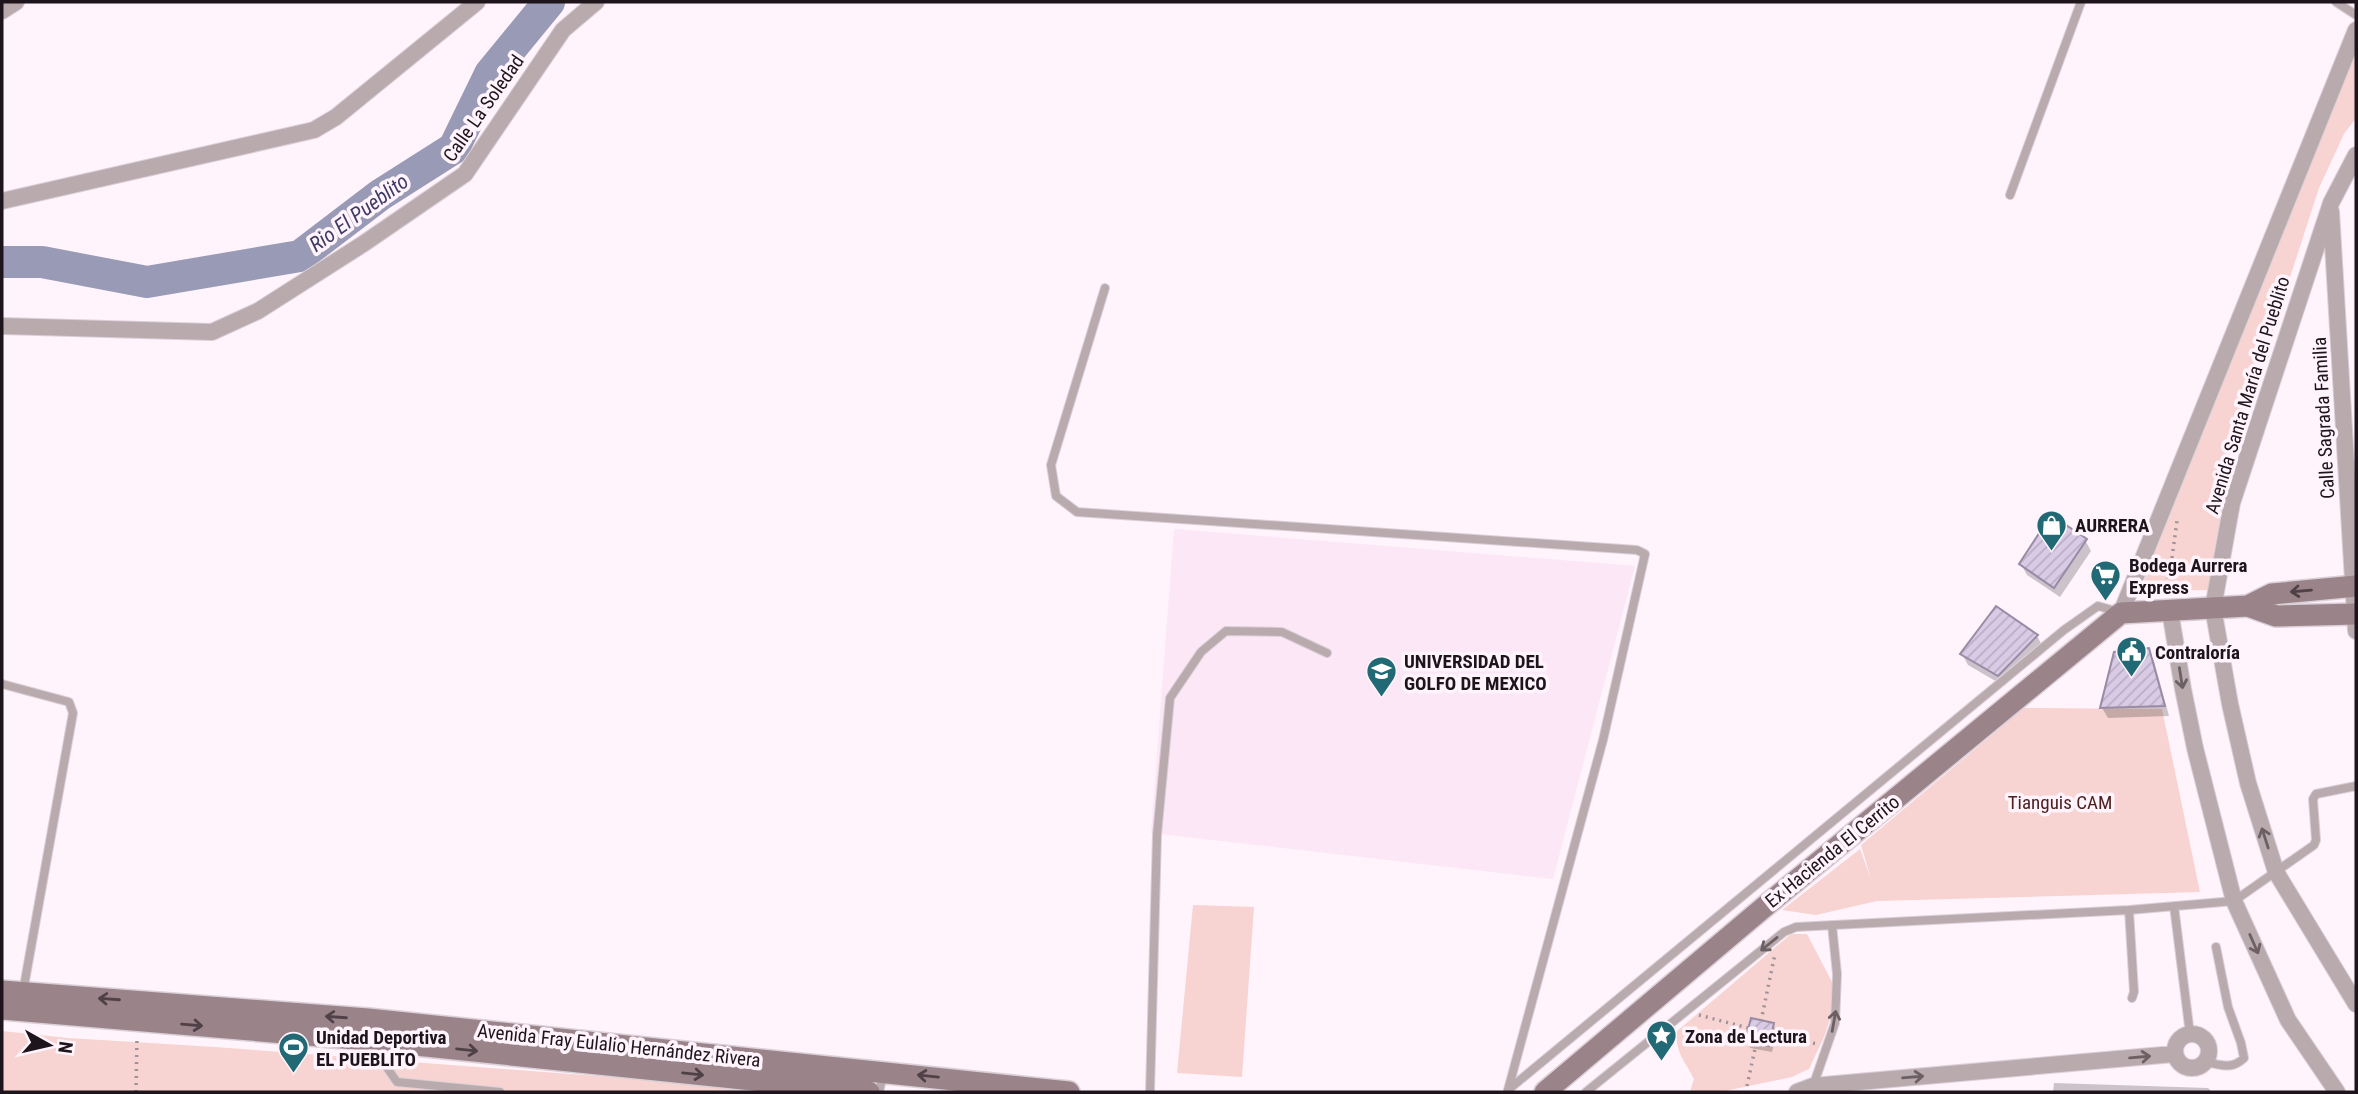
<svg xmlns="http://www.w3.org/2000/svg" width="2358" height="1094" font-family="'Roboto Condensed',sans-serif">
	<style>
		.built { fill: #fce7f7 }
		.park { fill: #f7d4d1 }
		.shadow { fill: #0003 }
		.lines { fill: none; stroke-linecap: round; stroke-linejoin: round }
		.river { stroke: #999ab5; stroke-width: 32 }
		.building { fill: url(#building-hatch); stroke: #998aa5; stroke-width: 2 }
		.lane-casing { stroke: #dbcfd8; stroke-width: 10 }
		.street-casing { stroke: #dbcfd8; stroke-width: 18 }
		.secondary-casing { stroke: #dbcfd8; stroke-width: 24 }
		.path { stroke: #9d929a; stroke-width: 3.5; stroke-dasharray: 2 5; stroke-linecap: butt }
		.lane { stroke: #b9aaae; stroke-width: 8 }
		.street { stroke: #b9aaae; stroke-width: 16 }
		.secondary { stroke: #9a848a; stroke-width: 21 }
		.oneway { stroke: #504148 }
		.oneway2 { stroke: #6c6065 }
		.labels { text-anchor: middle; stroke-width: 7; stroke-linejoin: round; paint-order: stroke }
		.street-label { font-size: 19px; fill: #1e151c; stroke: #fff3fc }
		.poi-label { font-size: 19px; font-weight: bold; fill: #1e151c; stroke: #fff3fc; text-anchor: start }
		.park-label { font-size: 19px; fill: #4e201f; stroke: #fff3fc }
		.water-label { font-size: 21px; font-style: italic; fill: #3d3b64; stroke: #fff3fc }
	</style>
	<defs>
		<pattern id="building-hatch" width="6" height="6" patternUnits="userSpaceOnUse" patternTransform="scale(1.75)"><rect width="6" height="6" fill="#d9cae5"/><path d="M-1 1l2-2M0 6l6-6M5 7l2-2" fill="none" stroke="#baadc4"/></pattern>
	</defs>
	<rect width="100%" height="100%" fill="#fff3fc"/>
	<!-- built -->
	<path class="built" d="M1174 529 1635 566 1553 879 1151 833Z"/>
	<!-- park -->
	<path class="park" d="M2356 44V118L2344 134 2319 188 2236 444 2211 590 2154 591 2143 583Z
		M2024 708 2162 709 2200 892 1877 901 1816 915 1782 910 1860 849 1871 879 1861 845Z
		M1193 905 1254 907 1242 1077 1177 1073Z
		M1791 934H1807L1833 984 1831 1016 1824 1037 1809 1069 1792 1077 1720 1092H1690L1694 1079C1684 1059 1677 1056 1676 1032Z
		M2 1031 68 1038 215 1047 806 1092H2Z"/>
	<!-- shadow -->
	<path class="shadow" d="M2085 540 2091 551 2060 597 2027 575 2021 564Z
		M1997 609 2037 636 2043 647 2004 686 1968 665 1962 654Z
		M2148 650 2154 661 2169 716 2108 718 2102 708 2115 654Z
		M1773 1025 1777 1032 1772 1052 1750 1048 1747 1041Z
		M2054 1083 2208 1088 2212 1092H2053Z"/>
	<g class="lines">
		<!-- river -->
		<path class="river" d="M2 262H42L147 282 300 256 380 195 454 148 490 74 549 2"/>
	</g>
	<!-- building -->
	<path class="building" d="M2051 515 2087 539 2054 588 2019 564Z
		M1996 606 2038 635 1998 676 1960 654Z
		M2149 648 2165 706 2100 708 2114 652Z
		M1751 1018 1774 1023 1769 1046 1745 1041Z"/>
	<g class="lines">
		<defs>
			<path id="lane" d="M2336 2 2356 15
				M2010 195 2081 2
				M1105 288 1051 465 1056 496 1077 512 1637 550 1645 554 1603 740 1508 1090
				M2 684 69 702 73 713 23 992
				M2174 906 2190 1034
				M2129 910 2134 992 2132 998
				M369 1042 397 1082 500 1092
				M2206 1062C2221 1065 2232 1070 2244 1058L2241 1043 2228 1007 2216 947
				M1813 1086 1835 1023 1837 974 1832 925
				M1508 1090 2064 630 2098 606 2119 612
				M879 1092 883 1075
				M1150 1092 1157 835 1170 698 1201 652 1226 631 1282 632 1327 653
				M1586 1092 1784 932 1796 927 2129 910 2234 901 2314 845 2316 840 2313 799 2316 794 2356 786"/>
			<path id="street" d="M2 11 16 2
				M2356 155 2331 203 2232 503 2213 608 2230 704 2248 783 2276 872 2356 1004
				M2 201 314 130 336 117 477 2
				M2331 211 2356 631
				M2 326 212 332 258 311 363 244 465 174 563 30 596 2
				M2170 611 2183 689 2195 748 2234 901 2288 1020 2337 1092
				M2121 613 2356 30
				M2175 1051a17 17 0 1 1 34 0a17 17 0 1 1-34 0Z
				M1797 1092 1813 1086 2174 1054"/>
			<path id="secondary" d="M2248 606 2272 594 2356 586
				M2 991 368 1019 1069 1092
				M2 1009 367 1040 869 1092
				M1545 1092 1769 903 2121 613 2248 606 2276 616 2356 614"/>
		</defs>
		<!-- lane casing -->
		<use href="#lane" class="lane-casing"/>
		<!-- street casing -->
		<use href="#street" class="street-casing"/>
		<!-- secondary casing -->
		<use href="#secondary" class="secondary-casing"/>
		<!-- path -->
		<path class="path" d="M2164 592 2171 565 2177 521
			M1699 1015 1748 1028
			M1761 1021 1775 954
			M1772 1034 1817 1044
			M1747 1086 1756 1044
			M136 1092 137 1038"/>
		<!-- lane -->
		<use href="#lane" class="lane"/>
		<!-- street -->
		<use href="#street" class="street"/>
		<!-- secondary -->
		<use href="#secondary" class="secondary"/>
	</g>
	<!-- one-way arrows -->
	<defs><path id="oneway-shaft" d="M-6 0H5M1.5-3L5.5 0L1.5 3" fill="none" stroke-width="1.6" stroke-linecap="round" stroke-linejoin="round" transform="scale(1.75)"/></defs>
	<g class="oneway">
		<use href="#oneway-shaft" transform="translate(2301 591) rotate(175)"/>
		<use href="#oneway-shaft" transform="translate(109 999) rotate(-176)"/>
		<use href="#oneway-shaft" transform="translate(336 1017) rotate(-176)"/>
		<use href="#oneway-shaft" transform="translate(192 1025) rotate(5)"/>
		<use href="#oneway-shaft" transform="translate(467 1050) rotate(6)"/>
		<use href="#oneway-shaft" transform="translate(693 1074) rotate(6)"/>
		<use href="#oneway-shaft" transform="translate(928 1076) rotate(-174)"/>
	</g>
	<g class="oneway2">
		<use href="#oneway-shaft" transform="translate(2181 678) rotate(81)"/>
		<use href="#oneway-shaft" transform="translate(2265 838) rotate(-108)"/>
		<use href="#oneway-shaft" transform="translate(1769 944) rotate(141)"/>
		<use href="#oneway-shaft" transform="translate(2254 944) rotate(66)"/>
		<use href="#oneway-shaft" transform="translate(1834 1021) rotate(-80)"/>
		<use href="#oneway-shaft" transform="translate(2140 1057) rotate(-5)"/>
		<use href="#oneway-shaft" transform="translate(1913 1077) rotate(-5)"/>
	</g>
	<!-- icons -->
	<defs>
		<symbol id="shop-pin" viewBox="-11 -11 22 30"><path d="M0 17L-7.5 6A9.5 9.5 0 1 1 7.5 6Z" fill="#206975" stroke="#fff3fc"/><path d="M-5-2.5h2.3a2.7 3.5 0 0 1 5.4 0H5L5.5 6h-11ZM-1.5-2.5h3a1.5 2.3 0 0 0-3 0Z" fill="#fff"/></symbol>
		<symbol id="supermarket-pin" viewBox="-11 -11 22 30"><path d="M0 17L-7.5 6A9.5 9.5 0 1 1 7.5 6Z" fill="#206975" stroke="#fff3fc"/><path d="M-6-5.5h2.5l.6 2H6L4.5 2H-2.5L-4.4-4H-6ZM-1.5 3.2a1.3 1.3 0 1 0 .1 0ZM3 3.2a1.3 1.3 0 1 0 .1 0Z" fill="#fff"/></symbol>
		<symbol id="civic-pin" viewBox="-11 -11 22 30"><path d="M0 17L-7.5 6A9.5 9.5 0 1 1 7.5 6Z" fill="#206975" stroke="#fff3fc"/><path d="M-.6-6.5H3V-4.5H.6V-3L4-1V1h2V6H-6V1h2V-1L-.6-3ZM-1.2 2.5V6h2.4V2.5Z" fill="#fff"/></symbol>
		<symbol id="university-pin" viewBox="-11 -11 22 30"><path d="M0 17L-7.5 6A9.5 9.5 0 1 1 7.5 6Z" fill="#206975" stroke="#fff3fc"/><path d="M0-5L7-2L0 1L-7-2ZM-4 1L0 2.5L4 1V4Q0 6-4 4Z" fill="#fff"/></symbol>
		<symbol id="sight-pin" viewBox="-11 -11 22 30"><path d="M0 17L-7.5 6A9.5 9.5 0 1 1 7.5 6Z" fill="#206975" stroke="#fff3fc"/><path d="M0-6L1.8-2.2L6-1.7L2.9 1.2L3.7 5.4L0 3.3L-3.7 5.4L-2.9 1.2L-6-1.7L-1.8-2.2Z" fill="#fff"/></symbol>
		<symbol id="stadium-pin" viewBox="-11 -11 22 30"><path d="M0 17L-7.5 6A9.5 9.5 0 1 1 7.5 6Z" fill="#206975" stroke="#fff3fc"/><path d="M0-5a6.5 5 0 1 0 0 10a6.5 5 0 1 0 0-10ZM-3.5-1.8h7v3.6h-7Z" fill="#fff"/></symbol>
	</defs>
	<g fill-rule="evenodd">
		<use href="#shop-pin" x="2034" y="508" width="35" height="47"/>
		<use href="#supermarket-pin" x="2088" y="558" width="35" height="47"/>
		<use href="#civic-pin" x="2114" y="634" width="35" height="47"/>
		<use href="#university-pin" x="1364" y="654" width="35" height="47"/>
		<use href="#sight-pin" x="1644" y="1018" width="35" height="47"/>
		<use href="#stadium-pin" x="276" y="1030" width="35" height="47"/>
	</g>
	<g class="labels">
		<!-- street labels -->
		<g class="street-label">
			<text transform="translate(483 108) rotate(-55)" y="7">Calle La Soledad</text>
			<text transform="translate(2247 395) rotate(-73)" y="7">Avenida Santa María del Pueblito</text>
			<text transform="translate(2323 418) rotate(-93)" y="7">Calle Sagrada Familia</text>
			<text transform="translate(1832 851) rotate(-39)" y="7">Ex Hacienda El Cerrito</text>
			<text transform="translate(619 1045) rotate(6)" y="7">Avenida Fray Eulalio Hernández Rivera</text>
		</g>
		<!-- poi labels -->
		<g class="poi-label">
			<text x="2075" y="532">AURRERA</text>
			<text x="2129" y="572">Bodega Aurrera<tspan x="2129" dy="22">Express</tspan></text>
			<text x="2155" y="659">Contraloría</text>
			<text x="1404" y="668">UNIVERSIDAD DEL<tspan x="1404" dy="22">GOLFO DE MEXICO</tspan></text>
			<text x="1685" y="1043">Zona de Lectura</text>
			<text x="316" y="1044">Unidad Deportiva<tspan x="316" dy="22">EL PUEBLITO</tspan></text>
		</g>
		<!-- park labels -->
		<g class="park-label">
			<text x="2060" y="809">Tianguis CAM</text>
		</g>
		<!-- water labels -->
		<g class="water-label">
			<text transform="translate(359 213) rotate(-36)" y="7">Rio El Pueblito</text>
		</g>
	</g>
	<!-- border -->
	<rect width="2358" height="1094" fill="none" stroke="#1e151c" stroke-width="7"/>
	<!-- north arrow -->
	<g transform="translate(49 1045) rotate(98)" stroke="#fff3fc" stroke-width="5" paint-order="stroke">
	<path d="M0-5L12 26L0 18L-12 26Z" fill="#1e151c"/>
	<text y="-10" font-size="19" font-weight="bold" text-anchor="middle" fill="#1e151c">N</text>
	</g>
</svg>
